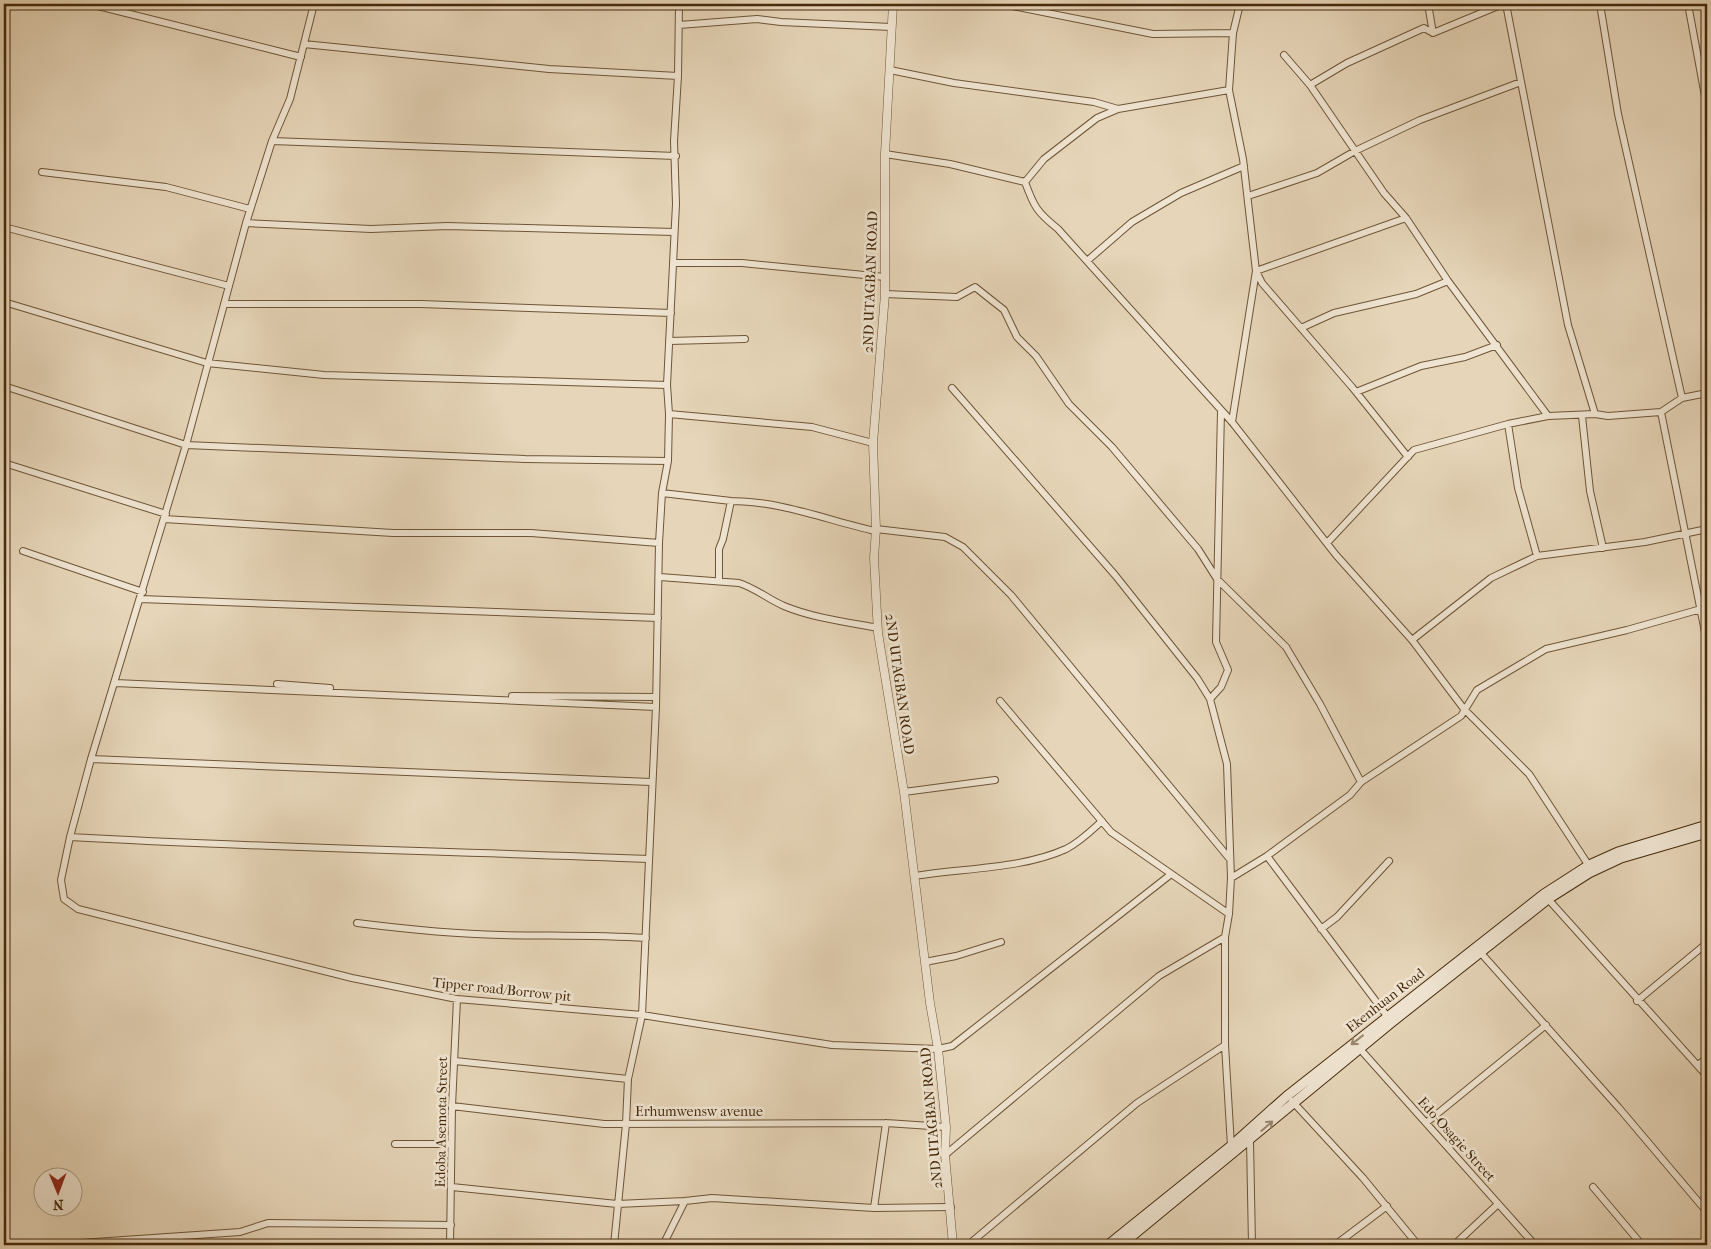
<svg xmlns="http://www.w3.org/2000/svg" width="1711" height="1249" font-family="'IM FELL French Canon',serif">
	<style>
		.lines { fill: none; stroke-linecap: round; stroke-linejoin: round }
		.minor-casing { stroke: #6e5536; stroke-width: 8 }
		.tertiary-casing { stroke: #6e5536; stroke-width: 9 }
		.secondary-casing { stroke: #462a0b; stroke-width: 11 }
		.minor { stroke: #efe4d1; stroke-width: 6 }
		.tertiary { stroke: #efe4d1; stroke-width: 8 }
		.secondary { stroke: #efe4d1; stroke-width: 9 }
		.oneway { stroke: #9a876e }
		.labels { text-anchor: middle; stroke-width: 5; stroke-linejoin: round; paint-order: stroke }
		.street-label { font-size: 14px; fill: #462a0b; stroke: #efe4d1 }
	</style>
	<rect width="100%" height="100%" fill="#e6d5b8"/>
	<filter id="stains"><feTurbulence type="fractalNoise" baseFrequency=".004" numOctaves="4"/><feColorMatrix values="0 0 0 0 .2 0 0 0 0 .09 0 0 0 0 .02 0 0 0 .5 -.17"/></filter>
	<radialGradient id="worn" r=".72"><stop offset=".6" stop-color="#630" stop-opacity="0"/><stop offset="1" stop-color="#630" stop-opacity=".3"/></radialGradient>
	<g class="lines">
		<defs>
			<path id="minor" d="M90 4 301 57
				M314 4 290 99 272 141 246 223 186 445 91 759 70 837 61 880 64 899 78 909 352 978 457 999 642 1015 832 1045 938 1049 952 1046 1170 875
				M1002 4 1153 34 1233 33
				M1428 4 1433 33
				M1506 4 1568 325 1595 414
				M1600 4 1618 114 1682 398
				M1688 4 1707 107
				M679 25 757 19 781 22 891 27
				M304 44 549 69 678 76
				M1284 55 1310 85 1384 193 1406 218 1448 281 1548 416
				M890 70 954 83 1094 102 1118 109
				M1310 85 1347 63 1424 28 1433 33 1503 4
				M272 141 676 156
				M885 154 950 164 1025 182C1034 207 1037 212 1058 229L1232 422 1336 555 1412 640 1464 709 1529 774 1591 869
				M42 172 166 187 250 209
				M1025 182 1044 159 1097 118 1118 109 1229 90
				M1248 196 1317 173 1355 151 1420 120 1521 82
				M1406 218 1256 271 1262 283 1352 387 1408 457
				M246 223 371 229 447 226 674 232
				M4 227 229 286
				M1087 261 1132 222 1181 193 1244 166
				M674 263H742L885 277
				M885 294 957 297 975 287 1004 310 1017 337 1036 356 1069 404 1112 447 1198 549 1217 579 1286 647 1320 704 1361 782
				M4 302 207 363 324 375 667 385
				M224 304H421L671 313
				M1301 328 1334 313 1416 294 1448 281
				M669 341 745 339
				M4 386 186 445 525 459 668 461
				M952 388 1115 575 1197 678 1210 699
				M1356 392 1421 366 1465 357 1497 345
				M1221 411 1216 642 1228 670 1221 687 1210 699 1227 764 1231 878 1229 914 1225 937V1045L1231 1146
				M1661 412 1707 642
				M669 414 812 427 873 443
				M1582 416 1590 491 1603 548
				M1232 422 1256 271 1243 159 1229 90 1233 33 1240 4
				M1508 424 1518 488 1537 556
				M4 463 166 514
				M662 493 731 501
				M164 519 393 533H531L659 543
				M876 529 945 537 963 547 1011 595 1229 858
				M1327 543 1414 450 1508 424 1548 416 1595 414 1608 416 1661 412 1682 398 1707 393
				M23 551 143 592
				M660 577 739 583C755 588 768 599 784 606 813 618 846 622 878 628
				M719 581V549L723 539 731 501C780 501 827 520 875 531
				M140 599 658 618
				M1412 640 1491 578 1537 556 1645 542 1707 529
				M115 683 656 707
				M277 684 330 688
				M512 696 656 697
				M1000 701 1111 832 1229 914
				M91 759 651 782
				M904 792 995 780
				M70 837C262 848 456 851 649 859
				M1267 856 1387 1016
				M915 876C963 868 1022 869 1066 849 1080 842 1091 831 1102 821
				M1231 878 1267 856 1350 795 1361 782 1461 716 1477 690 1546 649 1627 630 1701 609 1707 603
				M1548 899 1707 1076
				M357 923C405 929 453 934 501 935 550 936 597 935 646 938
				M1321 929 1337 917 1389 861
				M1480 952 1619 1108 1707 1212
				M925 962 956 956 1001 942
				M1637 1001 1707 943
				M1360 1049 1535 1245
				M455 1061 628 1079
				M1698 1065 1707 1058
				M1292 1101 1363 1178 1418 1245
				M452 1106 604 1124 886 1123 946 1127
				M1426 1123 1546 1025
				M1250 1141 1252 1245
				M395 1144H451
				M945 1155 1159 976 1225 937
				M452 1187 617 1204 685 1201 712 1198 874 1208 951 1207
				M1593 1187 1642 1245
				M874 1208 886 1123
				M51 1245 240 1232 268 1223 451 1225
				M450 1245 452 1106 457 999
				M614 1245 626 1124 628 1079 642 1015 656 707 659 543 662 493 668 461 669 414 667 385 676 204 674 141 678 76 679 4
				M663 1245 685 1201
				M968 1245 1137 1103 1225 1045
				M1335 1245 1387 1206
				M1454 1245 1498 1204"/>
			<path id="tertiary" d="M893 4 885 154V294L873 443 876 529 874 558 878 633 904 792 930 1003 938 1049 946 1127 945 1155 953 1245"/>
			<path id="secondary" d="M1108 1245 1231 1146 1287 1096 1544 894 1589 865 1618 852 1707 825
				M1121 1245 1392 1022 1548 899 1589 873 1621 858 1707 833"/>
		</defs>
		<!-- minor casing -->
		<use href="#minor" class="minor-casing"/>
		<!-- tertiary casing -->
		<use href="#tertiary" class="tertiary-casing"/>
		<!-- secondary casing -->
		<use href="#secondary" class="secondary-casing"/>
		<!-- minor -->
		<use href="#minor" class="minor"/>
		<!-- tertiary -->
		<use href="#tertiary" class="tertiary"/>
		<!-- secondary -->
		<use href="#secondary" class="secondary"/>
	</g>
	<!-- one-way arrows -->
	<defs><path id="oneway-shaft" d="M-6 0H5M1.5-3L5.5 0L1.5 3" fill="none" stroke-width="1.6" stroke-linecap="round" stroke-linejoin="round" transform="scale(1.25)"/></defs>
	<g class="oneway">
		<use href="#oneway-shaft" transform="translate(1357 1040) rotate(142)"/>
		<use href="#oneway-shaft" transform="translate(1267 1126) rotate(-41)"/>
	</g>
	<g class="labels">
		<!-- street labels -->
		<g class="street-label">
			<text transform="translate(870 282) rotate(-88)" y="5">2ND UTAGBAN ROAD</text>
			<text transform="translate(900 684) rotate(82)" y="5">2ND UTAGBAN ROAD</text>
			<text transform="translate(502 989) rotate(6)" y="5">Tipper road/Borrow pit</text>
			<text transform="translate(1385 1000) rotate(-38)" y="5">Ekenhuan Road</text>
			<text x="699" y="1116">Erhumwensw avenue</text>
			<text transform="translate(931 1118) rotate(-95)" y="5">2ND UTAGBAN ROAD</text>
			<text transform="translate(441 1122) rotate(-89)" y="5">Edoba Asemota Street</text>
			<text transform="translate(1457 1139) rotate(48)" y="5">Edo-Osagie Street</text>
		</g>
	</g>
	<!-- margin -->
	<rect width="1711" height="1249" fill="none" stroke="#e6d5b8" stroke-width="20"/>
	<rect x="5" y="5" width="1701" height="1239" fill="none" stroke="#462a0b" stroke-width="2.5"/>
	<rect x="10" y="10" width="1691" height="1229" fill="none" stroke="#462a0b"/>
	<!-- north arrow -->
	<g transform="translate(58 1192) rotate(179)"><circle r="24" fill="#efe4d1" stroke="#ab9a82"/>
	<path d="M0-4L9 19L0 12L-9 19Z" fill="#8f2418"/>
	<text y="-8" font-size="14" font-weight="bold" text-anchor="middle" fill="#462a0b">N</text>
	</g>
	<rect width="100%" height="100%" filter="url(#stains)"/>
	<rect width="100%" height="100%" fill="url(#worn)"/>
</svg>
